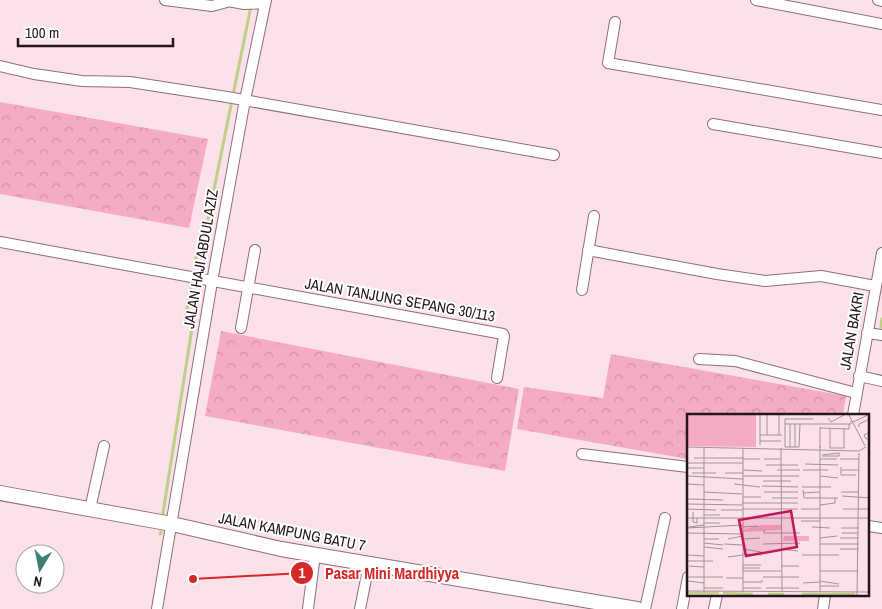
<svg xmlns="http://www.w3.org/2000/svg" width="882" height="609" font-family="'Archivo Narrow',sans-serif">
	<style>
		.forest { fill: url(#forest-crowns) }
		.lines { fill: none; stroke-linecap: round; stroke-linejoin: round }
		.stream { stroke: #c0ce88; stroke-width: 3 }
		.street-casing { stroke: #916c78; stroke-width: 12 }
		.secondary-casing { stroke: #916c78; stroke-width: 16 }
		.street { stroke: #fff; stroke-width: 10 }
		.secondary { stroke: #fff; stroke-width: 14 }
		.labels { text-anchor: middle; stroke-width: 4; stroke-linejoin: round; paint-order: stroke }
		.street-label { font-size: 15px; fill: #25161b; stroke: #fff }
		.inset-river { fill: none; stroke: #c0ce88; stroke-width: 2.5 }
		.inset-road { fill: none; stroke: #a59096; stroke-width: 1 }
		.view { fill: #c2185b; fill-opacity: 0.15; stroke: #c2185b; stroke-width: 2.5 }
		.inset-edge { fill: none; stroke: #25161b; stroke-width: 2.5 }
		.leader { fill: none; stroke: #d62828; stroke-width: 2 }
		.callout-dot { fill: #d62828; stroke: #fff; stroke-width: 2 }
		.mark-label { font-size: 15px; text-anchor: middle; font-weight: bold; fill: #fff }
		.callout-label { font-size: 16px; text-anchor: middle; font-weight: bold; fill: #d62828; stroke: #fff; stroke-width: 4; stroke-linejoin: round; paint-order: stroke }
	</style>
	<defs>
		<pattern id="forest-crowns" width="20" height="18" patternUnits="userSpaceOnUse" patternTransform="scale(1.25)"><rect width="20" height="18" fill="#f4abc3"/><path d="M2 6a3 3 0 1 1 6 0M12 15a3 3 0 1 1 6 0" fill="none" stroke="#d192a7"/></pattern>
	</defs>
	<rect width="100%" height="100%" fill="#fbe1e8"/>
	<!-- forest -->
	<path class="forest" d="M0 102 208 139 189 228 0 194Z
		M221 331 519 389 505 471 205 416Z
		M611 354 846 396 843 415H688V459L517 429 524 387 603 398Z"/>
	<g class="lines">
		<!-- stream -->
		<path class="stream" d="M195 264 201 228 207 224 251 6
			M881 327 882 319
			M163 513 192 328 185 319 192 282
			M160 534 161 532"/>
		<defs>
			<path id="street" d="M165 0 212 6 227 2
				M223 0 244 4 265 3
				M756 0 882 24
				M878 0 882 1
				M615 22 608 63 882 110
				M0 66 34 74 82 81 130 82 227 97 554 155
				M713 124 882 153
				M0 242 503 334 504 336 497 378
				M588 250 717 274 765 281 821 276 875 286
				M582 290 594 216
				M241 328 255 250
				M867 333 882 335
				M699 359 735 361 856 393
				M859 376 882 381
				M853 415 882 253
				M582 454 688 467
				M90 509 104 446
				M868 526 882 528
				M157 609 212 282 245 100 266 0
				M308 609 315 554
				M360 609 369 564
				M645 609 665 518
				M682 609 688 577
				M714 609 717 595
				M823 609 825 595"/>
			<path id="secondary" d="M0 493 172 524 281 549 637 609"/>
		</defs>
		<!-- street casing -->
		<use href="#street" class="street-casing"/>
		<!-- secondary casing -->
		<use href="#secondary" class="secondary-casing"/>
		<!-- street -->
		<use href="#street" class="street"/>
		<!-- secondary -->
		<use href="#secondary" class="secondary"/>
	</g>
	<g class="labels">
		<!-- street labels -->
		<g class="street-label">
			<text transform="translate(201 259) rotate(-80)" y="5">JALAN HAJI ABDUL AZIZ</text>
			<text transform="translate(400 300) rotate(10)" y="5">JALAN TANJUNG SEPANG 30/113</text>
			<text transform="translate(852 331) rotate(-80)" y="5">JALAN BAKRI</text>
			<text transform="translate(292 532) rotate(11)" y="5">JALAN KAMPUNG BATU 7</text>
		</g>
	</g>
	<!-- overview -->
	<g transform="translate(687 414)">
		<rect width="182" height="182" fill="#fbe1e8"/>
		<path d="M0 1H69V33L0 32Z" fill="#f4abc3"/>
		<path d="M76 111H94V116L57 118V115ZM97 122H122V127H96Z" fill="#f4abc3"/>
		<path class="inset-river" d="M0 179H32M36 179 66 180M81 180H97M115 180H168"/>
		<path class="inset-road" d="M73 1V31M80 1V21M162 1 178 32M141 4 144 8 157 1M166 8 181 1M98 10H164V7M113 10 112 33H98V5H126M133 13V34M172 13V10L183 5M133 14 162 15V10M183 18 177 21 179 25 183 24M73 21H95M92 21V1M73 27H94M133 32V178M0 33 172 37 179 33M103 33V10M108 33V10M56 34V178M94 34 95 178M143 34H157V15M143 34V15M135 41 152 39V42M135 42H152M7 44H56M56 45H73M77 45H94M133 45H150M153 45H172M0 49H56M118 50 151 51M79 51H111M154 53V61H169M0 54H17M56 56 75 57M90 56H113M116 56H141M154 56H172M5 59H29M38 59H56M1 62 56 65M56 62H112M133 62 151 64M76 67H104M0 70 17 71M47 70 73 73M75 72 111 73M115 73H144M116 76 117 84H151M17 78 55 80M77 78H111M154 78H172M116 79 133 78M155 82 183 84M56 83H74M85 84H111M1 85 36 86M55 89H111M0 90 55 91M133 91 148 89V84M0 95 29 96M55 95H111M114 95H133M156 95H183M34 96H55M6 98V108L10 109V104M17 101H33M0 104H183M114 107H133M17 109H33M2 113 17 111M56 113 71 112M125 113 143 114M0 114 56 111M154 114H172M77 116V119H113M0 119 56 120M155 119H172M133 124 150 122M153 124H172M17 125H32M41 125 56 122M56 125 73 124M17 129 36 131M37 130 56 131M76 130 113 129M133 130H172M17 133 36 135M56 135 74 138M94 135 111 137M153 135H172M56 140 75 141M1 141 17 142M115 141H152M41 143 56 141M0 147H26M56 151H74M2 152 17 153M94 152H112M56 154H73M56 157H94M133 157H171M0 163H18M18 163H36M76 163H112M39 164H56M1 167 17 169M133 167 152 170M56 168H75V166M116 169 133 168M133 172H152M17 174H36M56 174H74M79 174H112M0 177 183 178M17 178V33M170 182 172 39"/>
		<path class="view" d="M104 97 110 133 59 142 52 106Z"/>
		<rect width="182" height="182" class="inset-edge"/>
	</g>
	<!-- callouts -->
	<path class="leader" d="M193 579L302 573"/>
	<g class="callout-dot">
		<circle cx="193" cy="579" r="5"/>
		<circle cx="302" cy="573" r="12"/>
	</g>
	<g class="mark-label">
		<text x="302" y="578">1</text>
	</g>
	<g class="callout-label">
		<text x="392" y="579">Pasar Mini Mardhiyya</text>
	</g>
	<!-- north arrow -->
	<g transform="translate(40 569) rotate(190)"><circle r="24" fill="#ffffff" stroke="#a8a2a4"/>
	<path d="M0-4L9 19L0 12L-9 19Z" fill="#3d8072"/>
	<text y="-8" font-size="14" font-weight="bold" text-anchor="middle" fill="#25161b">N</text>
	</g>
	<!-- scale -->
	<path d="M18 38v8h155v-8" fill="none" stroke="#25161b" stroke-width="2.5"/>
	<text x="25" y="38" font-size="15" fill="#25161b" stroke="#ffffff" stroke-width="4" paint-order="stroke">100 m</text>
</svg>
